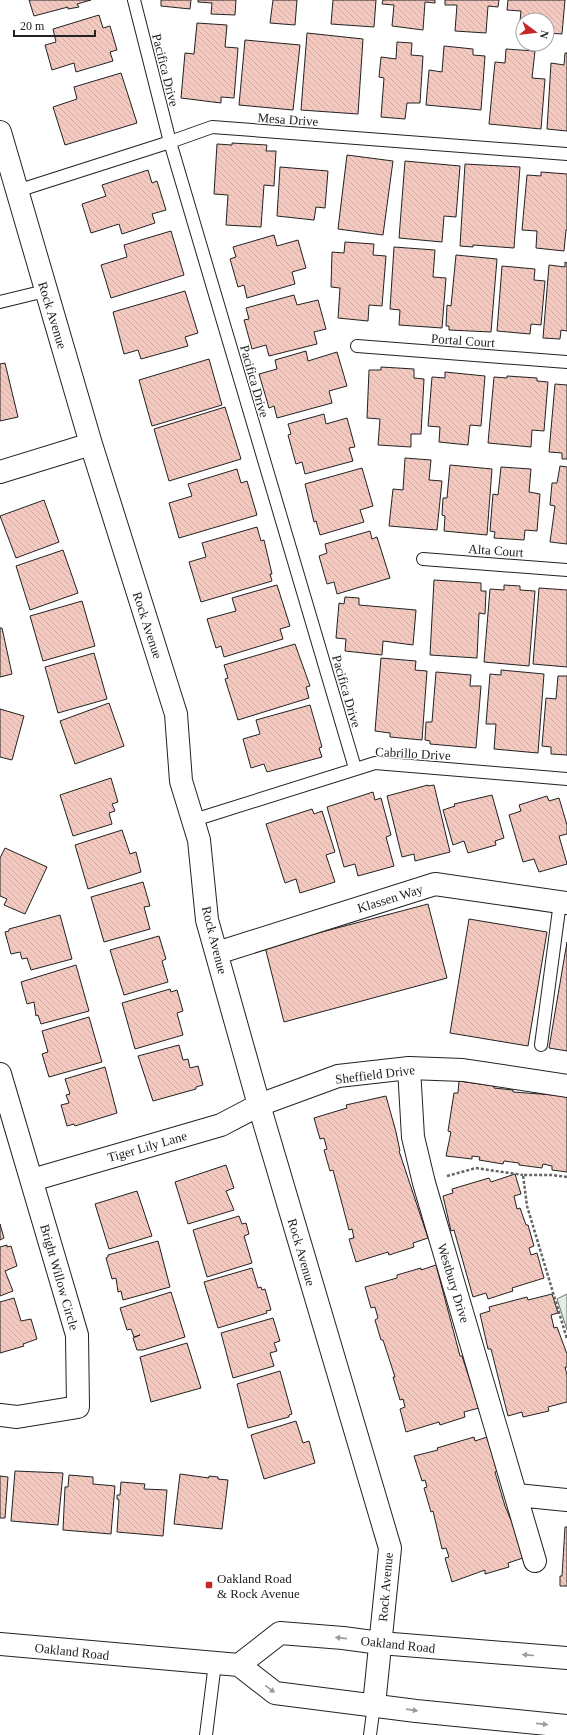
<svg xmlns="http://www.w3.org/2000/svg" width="567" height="1735" font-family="Georgia,serif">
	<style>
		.grass { fill: #e0efe3; stroke: #6f6f6f }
		.building { fill: url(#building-back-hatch); stroke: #222 }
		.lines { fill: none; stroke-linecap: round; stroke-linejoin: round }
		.service-casing { stroke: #222; stroke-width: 14 }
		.minor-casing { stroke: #222; stroke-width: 24 }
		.primary-casing { stroke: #222; stroke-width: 24 }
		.path { stroke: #646464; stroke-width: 2.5; stroke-dasharray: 3 2; stroke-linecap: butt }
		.service { stroke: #fff; stroke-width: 12 }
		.minor { stroke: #fff; stroke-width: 22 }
		.primary { stroke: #fff; stroke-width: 22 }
		.oneway { fill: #9c9c9c }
		.poi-dot { fill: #c62828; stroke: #fff; stroke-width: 1.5 }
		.labels { text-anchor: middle; stroke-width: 3; stroke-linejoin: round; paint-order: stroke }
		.street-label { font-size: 13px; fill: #222; stroke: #fff }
		.poi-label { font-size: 13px; fill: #222; stroke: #fff; text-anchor: start }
	</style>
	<defs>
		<pattern id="building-back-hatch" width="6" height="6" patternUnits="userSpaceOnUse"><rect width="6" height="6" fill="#f3c9c0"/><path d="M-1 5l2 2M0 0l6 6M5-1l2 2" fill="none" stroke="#d0aca5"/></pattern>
	</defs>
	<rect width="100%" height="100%" fill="#fff"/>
	<!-- grass -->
	<path class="grass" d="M567 1294V1330L557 1299Z"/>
	<!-- building -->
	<path class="building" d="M29 0H91L77 4 79 7 68 9V7L34 16Z
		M161 0H191L190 9 161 6Z
		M198 0H236L235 15 211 14 212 3 198 2Z
		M273 0H297L295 25 270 23Z
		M333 0H376L374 27 331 24Z
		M383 0H435V3L425 2 423 30 392 26 394 5 382 4Z
		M445 0H499L498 7 488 6 486 33 455 31 457 5H445Z
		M508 0H565L562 34 547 33V20H523V31H519L521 11 507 10Z
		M99 15 103 28 110 26 117 50 110 52 113 61 76 72 74 63 52 70 45 45 56 42 53 29Z
		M197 23 227 25 225 47 238 48 234 98 221 97V103L181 98 185 53 194 54Z
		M307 33 363 39 358 114 301 110Z
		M245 40 300 45 293 110 239 105Z
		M397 42 412 43 411 55 423 56 420 103H407L405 119 381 117 384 78 379 77 381 57 396 59Z
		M444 46 473 49V55L485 56 481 110 426 105 429 70 442 72Z
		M506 49 535 51 532 78 545 79 541 129 489 124 495 62 505 63Z
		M565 53H567V131L547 129 551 63 564 65Z
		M121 73 137 123 65 145 53 107 77 99 74 87Z
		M232 143 267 145 266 151H276L274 186 264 185 261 227 226 225 228 195 214 194 217 144 232 145Z
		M347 155 393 161 383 235 338 229Z
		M405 161 460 166 456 217 444 216 442 242 399 238Z
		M465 164 520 167 514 248 473 245V247L460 246Z
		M280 167 328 171 325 208 316 207 314 220 277 216Z
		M148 170 152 183 157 181 166 210 152 214 155 223 122 234 119 224 91 233 82 204 106 196 102 185Z
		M541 172 567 174V230H566L564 251 536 248 537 231 522 230 527 175 541 176Z
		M171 231 184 275 111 298 101 265 127 257 124 245Z
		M274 235 277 246 298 240 306 268 292 272 295 284 247 298 244 285 238 287 230 259 236 257 233 247Z
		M345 242 374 244 373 255 386 256 382 306 369 305 368 321 338 318 340 288 331 287 332 252 344 253Z
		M394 247 435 250 433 277 446 278 442 328 399 325 400 310 390 309Z
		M456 255 497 259 491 332 449 330V326H446L447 305 451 306Z
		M565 262 567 263V331L561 330 560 339 543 338 549 265 565 267Z
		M502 266 535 269 534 280 545 281 541 325 531 324 530 334 497 331Z
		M185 291 198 333 185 337 188 346 141 359 138 350 124 354 113 312Z
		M294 295 297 305 318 300 326 329 314 332 317 344 269 356 266 345 252 349 244 320 249 319 246 308Z
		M306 351 308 361 337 352 347 386 329 391 332 403 277 418 274 406 269 408 259 374 277 369 275 360Z
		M209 359 222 405 152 426 139 380Z
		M5 363 18 417 0 421V364Z
		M381 367 414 369V378L424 379 421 434H411V447L378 445 380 419 367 418 369 370H381Z
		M445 372 485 376 481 426 470 425 468 445 439 442 440 427 428 426 432 377 445 378Z
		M507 376 537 378V381L548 382 544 431 532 430 531 447 488 443 494 377 507 378Z
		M555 384 567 385V459H562V453L549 452Z
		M225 407 241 459 169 481 154 429Z
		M324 414 326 424 347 418 355 447 349 448 353 461 305 474 302 462 296 464 288 435 291 434 288 424Z
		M405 458 431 460 429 480 442 481 437 530 389 526 393 489 403 490Z
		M450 465 492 469 487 535 444 531 445 516 442 515 443 498H447Z
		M560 466 567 467V544L550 542 555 506 550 505 552 483H557Z
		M501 467 531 469 529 492 540 494 537 531 525 530 524 540 494 538 495 532 490 531 493 494 498 495Z
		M362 468 373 506 360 510 364 522 320 535 316 521 314 522 305 484Z
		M237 469 241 483 247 481 257 515 179 538 169 503 192 496 188 484Z
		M44 500 59 542 16 558 0 516Z
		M257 527 261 541 264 540 272 574H270L272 581 201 602 189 562 206 557 202 543Z
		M370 531 372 539 377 537 390 578 337 594 334 582 327 584 319 556 327 553 325 544Z
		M63 550 78 593 30 610 16 566Z
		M434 580 481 583V591H486L485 614 479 613 477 658 430 655Z
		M277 585 290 626 280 629 283 639 224 657 221 646 216 648 207 619 236 611 232 598Z
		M504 585 520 586V590L535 591 529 666 484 662 490 589 504 590Z
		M539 588 567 590V667L533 664Z
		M345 597 359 598V605L416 610 413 645 383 641 382 655 345 651 346 639 336 638 339 603 344 604Z
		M82 601 95 646 43 661 30 616Z
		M0 628H2L12 674 0 677Z
		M295 644 310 686 306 687 309 698 238 720 225 679 228 678 224 665Z
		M94 653 107 699 58 713 45 667Z
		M381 658 416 661 415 670 427 671 422 740 390 737V733L375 731Z
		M501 670 544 674 538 753 494 749 496 724H486L490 674 501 675Z
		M436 672 471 675 470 686H481L476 748 430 744V741L425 740 426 722H432Z
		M558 676H567V755L551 754V747L542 746 546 698 556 699Z
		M109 703 124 746 75 764 60 721Z
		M310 705 322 747 319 748 322 757 267 772 264 764 251 768 243 739 260 734 256 720Z
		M0 709 24 716 12 760 0 757Z
		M111 778 118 802 112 804 115 811 109 813 112 824 73 836 60 795Z
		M428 785V786L434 785 450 852 415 861 414 854 402 857 387 796Z
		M373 792 375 800 381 798 391 835 386 837 394 866 358 876 355 864 344 867 327 807Z
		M492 795 504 838 495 841 496 845 468 853 464 841 453 845 443 810 455 806 454 804Z
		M547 796 549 801 559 798 567 825V834L559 836 567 864 539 872 534 859 523 862 509 815 521 811 519 805Z
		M312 809 314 814 322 811 335 852 326 855 335 882 300 893 296 879 285 883 266 824Z
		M122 830 130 854 136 852 141 872 88 889 75 845Z
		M5 848 47 867 25 914 4 905 7 899 0 896V858Z
		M143 882 150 906 144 907 150 929 104 942 91 897Z
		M428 904 447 978 284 1022 265 947Z
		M60 915 72 959 31 970 27 958 22 959 20 952 11 954 5 932 9 931V929Z
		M469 919 547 932 528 1046 450 1033Z
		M159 936 166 959 162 961 168 982 124 995 110 950Z
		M567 942V1051L549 1048Z
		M76 965 89 1011 41 1024 38 1015 36 1016 34 1002 27 1004 21 982Z
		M170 989 171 992 177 990 183 1011 177 1013 183 1035 135 1049 122 1003Z
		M89 1017 102 1062 49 1077 42 1054 48 1052 42 1031Z
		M179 1045 183 1060 188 1059 190 1068 198 1066 203 1085 196 1087V1089L153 1101 138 1056Z
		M105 1067 117 1113 75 1126 74 1124 67 1126 61 1105 69 1103 66 1095 70 1094 65 1079Z
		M459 1081 494 1086V1088L513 1090V1092L567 1096V1172L552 1170V1166L543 1164 542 1168 519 1165V1163L504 1161 503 1164 479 1160 480 1157 472 1156V1159L446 1156 451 1132 448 1131 454 1093H458Z
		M386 1096 396 1132 400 1151H399L428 1238 413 1243 414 1247 389 1255 388 1252 356 1262 349 1239 354 1238 352 1229 349 1230 333 1170 330 1171 324 1150 327 1149 324 1138 320 1139 314 1118 347 1108 346 1105Z
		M226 1165 234 1188 226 1191 234 1210 188 1224 175 1182Z
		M515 1174 521 1194 514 1196 517 1209 520 1208 526 1225H528L534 1246 529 1248 531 1255 537 1253 544 1278 512 1288 513 1291 488 1299 486 1293 473 1297 454 1230 451 1231 443 1196 453 1193 452 1189 489 1178 491 1182Z
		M137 1191 152 1236 109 1249 95 1204Z
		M239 1216 242 1224 246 1223 249 1234 244 1236 252 1263 207 1277 193 1230Z
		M0 1224 4 1238 0 1240Z
		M158 1241 170 1287 123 1300 121 1291 118 1292 116 1278 112 1279 106 1258 108 1257V1255Z
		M7 1245V1247L11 1246 17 1266 5 1271 13 1291 0 1296V1247Z
		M436 1265 460 1356H462L479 1408 464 1412 465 1417 440 1425 439 1422 406 1432 400 1409 405 1407 403 1399 400 1400 393 1377H395L383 1340H381L375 1320 378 1318 375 1307 371 1308 365 1287 397 1278V1275L421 1268V1270Z
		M252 1268 258 1288 261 1287 262 1290 265 1289 271 1310 266 1311 267 1313 218 1328 204 1282Z
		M171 1292 185 1337 143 1350H137L133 1338 140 1335 134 1337 131 1329 127 1330 120 1308Z
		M552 1294 558 1313 551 1315 554 1328 557 1327 567 1354V1367H565L567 1375V1402L548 1407 549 1411 523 1417 522 1412 508 1416 491 1349H488L480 1314 490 1311 489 1307 527 1297 528 1300Z
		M14 1298 21 1321 31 1319 37 1339 23 1344 24 1346 0 1353V1302Z
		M273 1318 280 1341 274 1343 277 1351 270 1353 274 1366 233 1378 221 1333Z
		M187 1343 201 1388 151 1402 140 1357Z
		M280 1371 292 1414 289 1415V1417L248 1428 237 1384Z
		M296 1421 303 1443 309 1441 315 1463 264 1479 251 1435Z
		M474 1437 475 1441 487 1437 497 1471 495 1472 505 1506 513 1525 523 1558 508 1563 509 1567 485 1574V1570L452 1582 445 1558 449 1557 446 1548 442 1549 433 1511 431 1512 424 1488 427 1487 425 1480 422 1481 414 1456 438 1450 437 1448Z
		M15 1471 63 1473 58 1525 11 1521Z
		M180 1474 209 1478V1476L218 1477V1479L228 1480 222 1529 174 1524Z
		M69 1475 93 1477V1484L115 1486 111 1534 63 1530 65 1487H68Z
		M0 1476 8 1477 5 1518H0Z
		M121 1482 145 1484 144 1489 167 1490 163 1536 117 1532 119 1500 117 1499V1495H120Z
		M565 1527H567V1586H560V1576H562Z"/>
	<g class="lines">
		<defs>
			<path id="service" d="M134 0 170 142 355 768
				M17 191 170 142 212 127 567 154
				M0 302 45 291
				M357 346 567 362
				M423 559 567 570
				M194 820 375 763 567 779
				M541 1045 560 902
				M206 1735 215 1663
				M370 1735 374 1705"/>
			<path id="minor" d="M0 132 91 444 176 714 181 781 199 840 207 920 259 1105 390 1548 374 1705
				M0 472 91 444
				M217 953 435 884 567 903
				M409 1068 413 1137 424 1183 535 1561
				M0 1074 77 1335 78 1407 17 1417 0 1415
				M32 1180 221 1125 259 1105 338 1076 409 1068 463 1070 567 1086
				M517 1495 567 1500"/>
			<path id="primary" d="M0 1644 239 1665 275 1693 416 1711 567 1726
				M239 1665 280 1633 343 1638 380 1643 567 1658"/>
		</defs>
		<!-- service casing -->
		<use href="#service" class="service-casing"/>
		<!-- minor casing -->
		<use href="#minor" class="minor-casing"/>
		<!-- primary casing -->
		<use href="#primary" class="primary-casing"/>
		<!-- path -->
		<path class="path" d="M447 1176 476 1168 523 1175
			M567 1177 552 1175H523L527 1206 567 1339"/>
		<!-- service -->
		<use href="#service" class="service"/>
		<!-- minor -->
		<use href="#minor" class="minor"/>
		<!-- primary -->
		<use href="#primary" class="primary"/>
	</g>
	<!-- one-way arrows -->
	<defs><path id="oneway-solid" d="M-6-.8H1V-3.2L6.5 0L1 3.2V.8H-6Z"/></defs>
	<g class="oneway">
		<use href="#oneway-solid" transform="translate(341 1638) rotate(-174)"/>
		<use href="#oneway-solid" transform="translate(528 1655) rotate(-175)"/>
		<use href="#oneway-solid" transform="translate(270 1689) rotate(36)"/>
		<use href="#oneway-solid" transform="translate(412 1710) rotate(8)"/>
		<use href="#oneway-solid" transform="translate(542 1724) rotate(6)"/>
	</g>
	<!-- markers -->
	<rect class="poi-dot" x="205" y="1581" width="8" height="8" rx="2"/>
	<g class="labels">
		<!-- street labels -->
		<g class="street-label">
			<text transform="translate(166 70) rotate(76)" y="5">Pacifica Drive</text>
			<text transform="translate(288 119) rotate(4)" y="5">Mesa Drive</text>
			<text transform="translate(53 315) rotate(73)" y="5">Rock Avenue</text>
			<text transform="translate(463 340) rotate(4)" y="5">Portal Court</text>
			<text transform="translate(255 381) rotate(74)" y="5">Pacifica Drive</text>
			<text transform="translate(496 550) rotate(4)" y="5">Alta Court</text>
			<text transform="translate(148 625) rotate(72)" y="5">Rock Avenue</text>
			<text transform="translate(347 691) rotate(74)" y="5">Pacifica Drive</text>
			<text transform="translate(413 753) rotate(3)" y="5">Cabrillo Drive</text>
			<text transform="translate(390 898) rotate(-17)" y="5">Klassen Way</text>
			<text transform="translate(215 940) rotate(76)" y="5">Rock Avenue</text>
			<text transform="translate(375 1074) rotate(-7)" y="5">Sheffield Drive</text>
			<text transform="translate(147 1146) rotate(-16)" y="5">Tiger Lily Lane</text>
			<text transform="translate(302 1252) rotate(74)" y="5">Rock Avenue</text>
			<text transform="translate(60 1277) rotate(74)" y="5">Bright Willow Circle</text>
			<text transform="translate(454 1283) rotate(73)" y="5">Westbury Drive</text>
			<text transform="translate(385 1587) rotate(-85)" y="5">Rock Avenue</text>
			<text transform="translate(398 1644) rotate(6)" y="5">Oakland Road</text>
			<text transform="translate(72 1651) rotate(6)" y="5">Oakland Road</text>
		</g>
		<!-- poi labels -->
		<g class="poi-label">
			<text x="217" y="1583">Oakland Road<tspan x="217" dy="15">&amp; Rock Avenue</tspan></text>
		</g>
	</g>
	<!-- north arrow -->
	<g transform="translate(535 32) rotate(105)"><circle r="19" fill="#ffffff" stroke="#a7a7a7"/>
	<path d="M0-3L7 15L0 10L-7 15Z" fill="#c62828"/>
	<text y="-6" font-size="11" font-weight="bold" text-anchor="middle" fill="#222222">N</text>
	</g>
	<!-- scale -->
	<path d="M14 30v6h81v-6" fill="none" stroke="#222222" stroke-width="2"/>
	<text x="20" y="30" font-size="12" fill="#222222" stroke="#ffffff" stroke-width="3" paint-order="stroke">20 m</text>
</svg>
